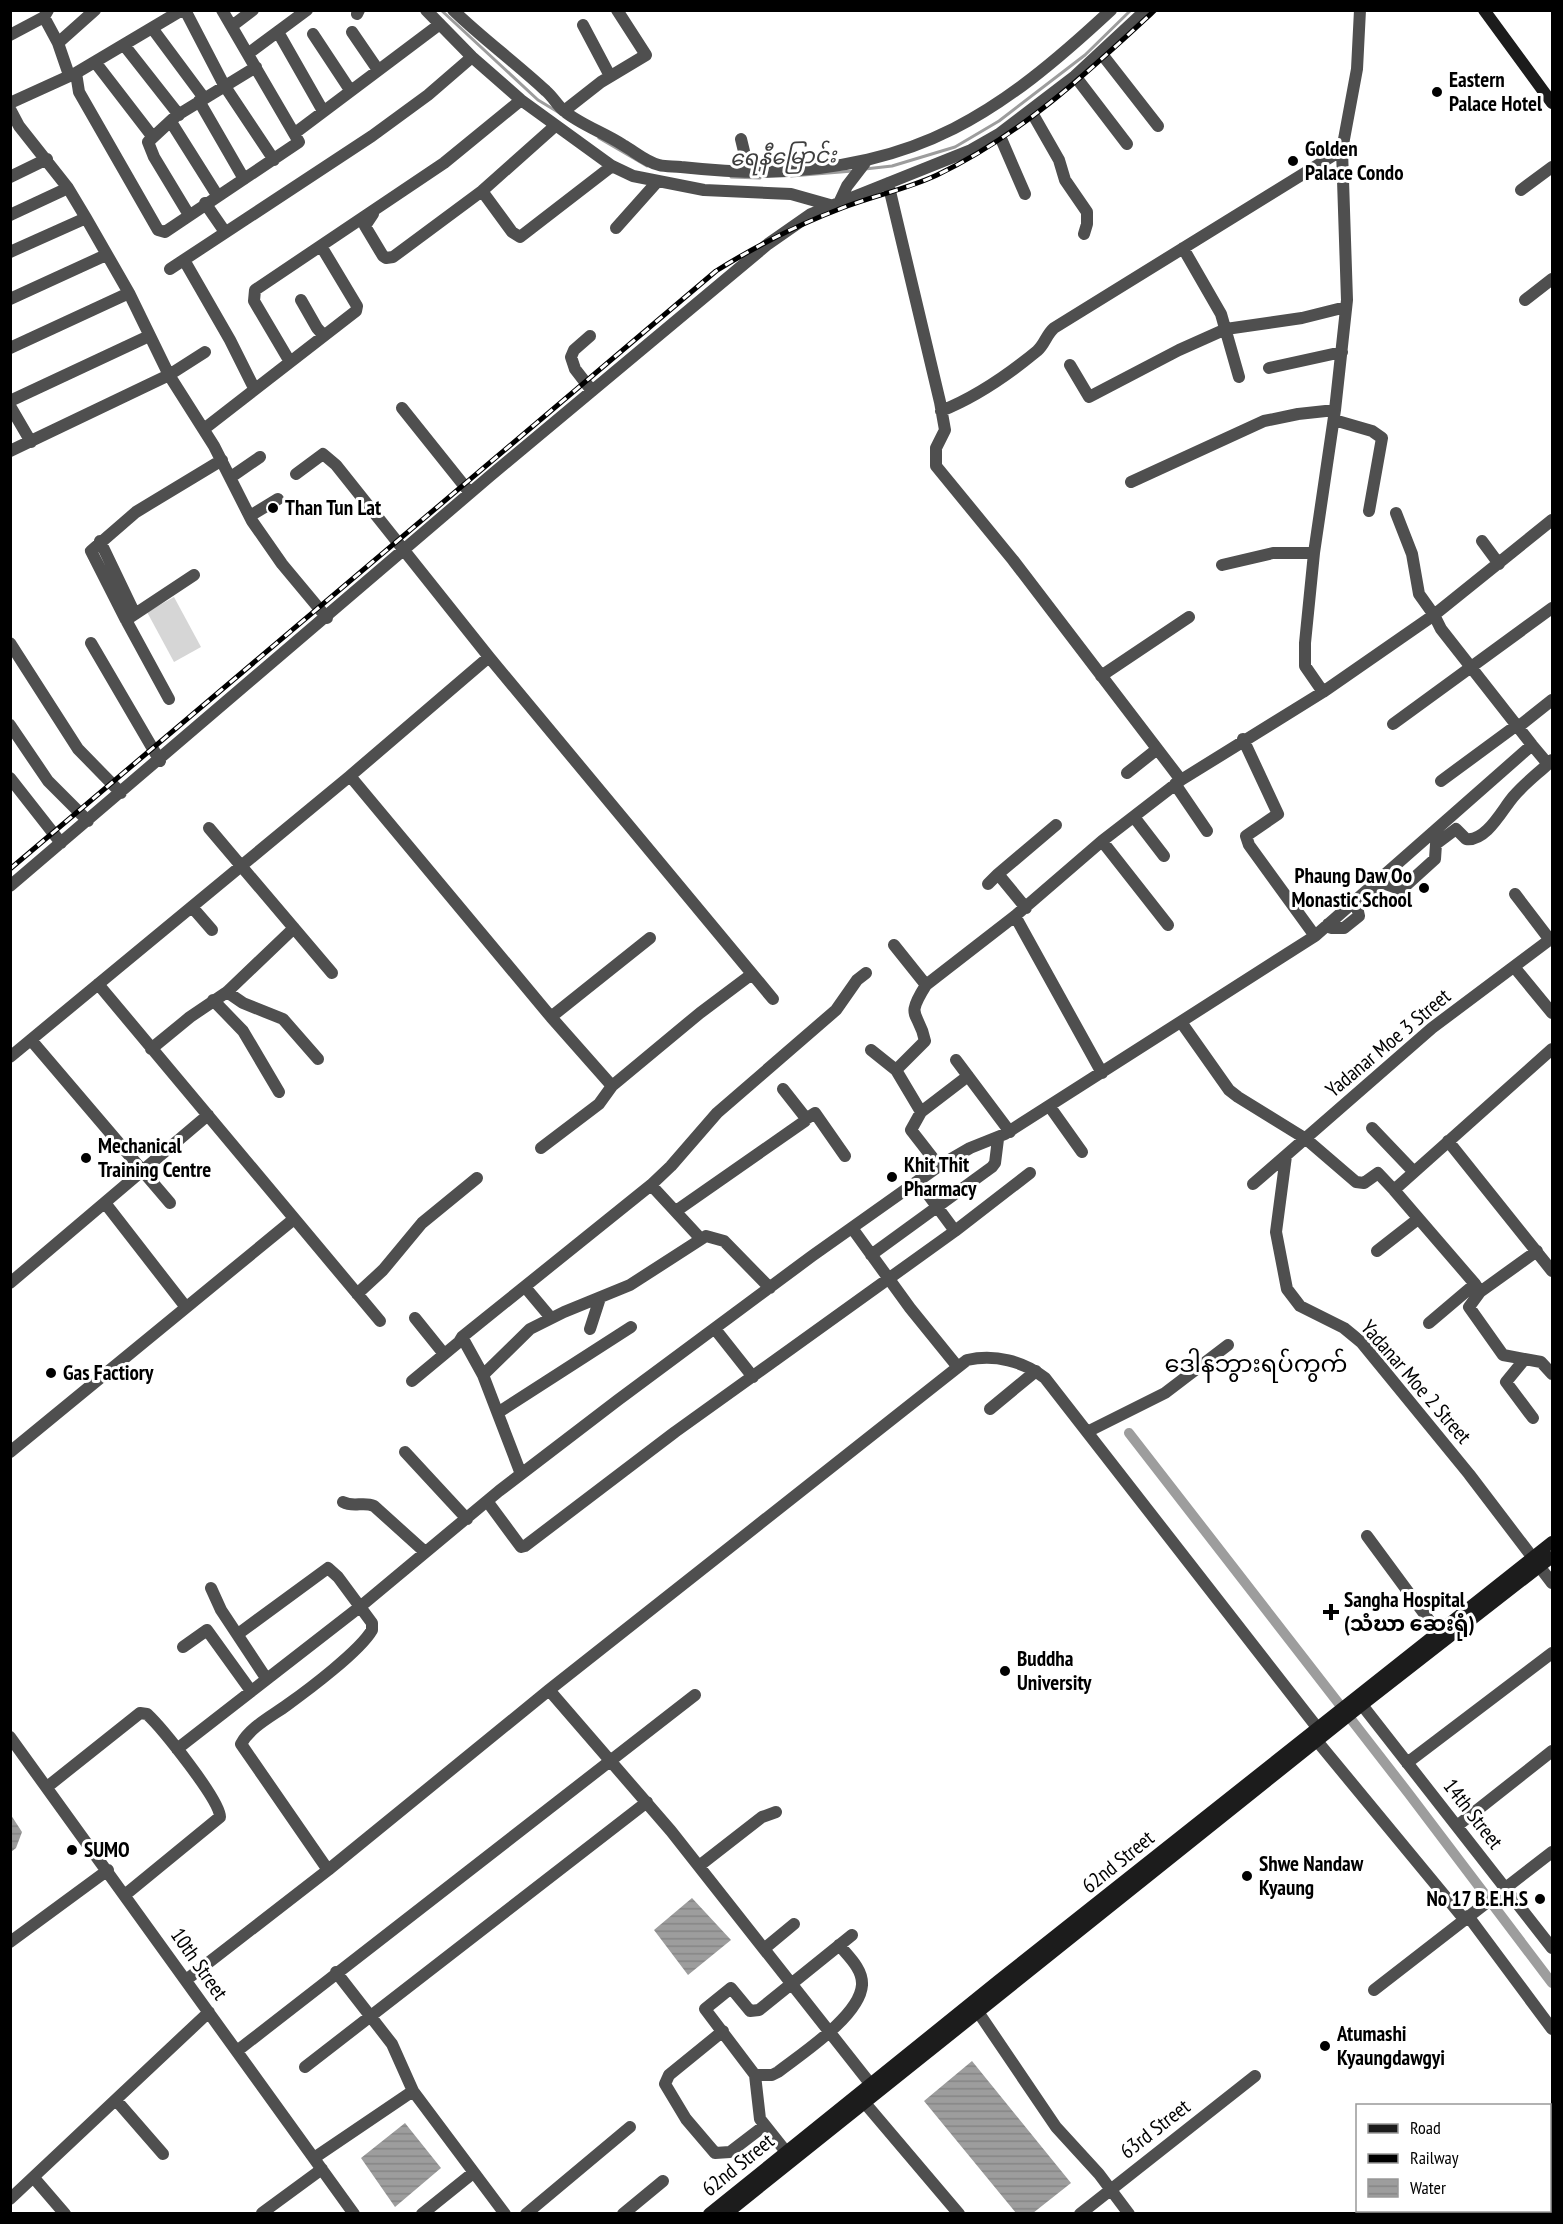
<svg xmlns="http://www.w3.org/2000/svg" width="1563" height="2224" font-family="'PT Sans Narrow','Noto Sans Myanmar',sans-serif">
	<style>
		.garden { fill: #d6d6d6 }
		.water { fill: url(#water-rules) }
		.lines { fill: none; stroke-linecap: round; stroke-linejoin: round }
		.stream { stroke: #9d9d9d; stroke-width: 3 }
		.canal { stroke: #9d9d9d; stroke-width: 10 }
		.street { stroke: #4f4f4f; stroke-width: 12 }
		.secondary { stroke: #1c1c1c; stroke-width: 12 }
		.rail-casing { stroke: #000; stroke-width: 5 }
		.rail { stroke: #fff; stroke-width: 3; stroke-dasharray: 9; stroke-linecap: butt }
		.poi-dot { fill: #000; stroke: #fff; stroke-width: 2 }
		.labels { text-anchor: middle; stroke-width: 6; stroke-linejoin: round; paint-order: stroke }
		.poi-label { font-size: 21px; font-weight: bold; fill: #000; stroke: #fff; text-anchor: start }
		.street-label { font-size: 21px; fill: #000; stroke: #fff }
		.water-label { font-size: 22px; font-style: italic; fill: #3e3e3e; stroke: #fff }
		.quarter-label { font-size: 24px; fill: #000; stroke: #fff }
	</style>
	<defs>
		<pattern id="water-rules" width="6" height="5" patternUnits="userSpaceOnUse" patternTransform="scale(1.5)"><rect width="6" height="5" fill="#9d9d9d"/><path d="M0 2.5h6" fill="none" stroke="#858585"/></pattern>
	</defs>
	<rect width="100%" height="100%" fill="#fff"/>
	<!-- garden -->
	<path class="garden" d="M174 597 201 647 174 662 147 612Z"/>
	<!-- water -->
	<path class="water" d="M11 1815 22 1832 16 1848 11 1852Z
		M692 1898 731 1940 688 1975 654 1930Z
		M972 2061 1071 2183 1033 2213H1016L924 2101Z
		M405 2123 441 2168 395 2207 361 2158Z"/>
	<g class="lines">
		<!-- stream -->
		<path class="stream" d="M441 10 538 100 558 112
			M599 138 647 166
			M865 169 892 166 955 147 999 121 1085 55 1131 10
			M791 176 853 171
			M731 177 760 178"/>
		<!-- canal -->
		<path class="canal" d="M1129 1433 1409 1794 1552 1983"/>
		<!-- street -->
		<path class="street" d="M48 10 44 17 58 43 69 75
			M185 10 224 85 274 160
			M426 10 472 57 521 100 612 166 633 176 704 190 791 194 830 205
			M453 10C483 39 516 63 546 91 553 97 557 105 564 111 581 125 605 133 623 145 634 151 646 162 659 165 666 167 674 166 681 167 709 170 736 172 763 172 920 168 999 114 1111 10
			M357 14 359 10
			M583 25 610 76
			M232 26 253 10
			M152 28 204 98
			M278 32 323 111
			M352 32 378 70
			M313 34 350 90
			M10 35 44 17
			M58 43 95 10
			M124 45 179 115
			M249 53 307 10
			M1101 53 1158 126
			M95 62 152 136
			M76 73 79 92 158 230 165 232 299 142 222 10
			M1075 76 1127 144
			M199 101 244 179
			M10 103 76 73 182 10
			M10 109 19 126 68 188 86 218 129 293 169 375 214 446 252 521 282 564 327 618
			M564 111 601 82 646 55 617 10
			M1031 111 1059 160 1065 180 1087 212V224L1084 234
			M171 122 217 195
			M295 133 440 24
			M999 134 1025 194
			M741 139 749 172
			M10 177 47 159
			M888 183 940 402 945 430 936 448V466L1013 560 1181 780
			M1521 190 1552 167
			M482 191 512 232 520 237 612 166
			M840 201 847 186 867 160
			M205 203 225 232
			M373 214 365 226 383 256 386 258 393 257 482 191 555 126
			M10 215 68 188
			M189 215 154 157 148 142 176 116 256 67
			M616 228 657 182
			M1183 248 1221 314 1239 377
			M10 252 86 218
			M184 260 230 340 254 388
			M170 269 372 136 428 95 472 57
			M10 299 106 255
			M301 300 317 328 324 336
			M1525 300 1552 279
			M590 336 574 350 571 357 575 369 592 391
			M10 348 129 293
			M290 362 254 301 255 290 444 163 521 100
			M1070 365 1089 397 1179 350 1226 329 1302 318 1346 307
			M1269 368 1342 352
			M10 401 149 336
			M10 406 31 442
			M402 408 470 493
			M941 411C976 397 1008 375 1037 351 1045 344 1046 335 1054 328L1342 150
			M1334 420 1372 431 1382 438 1369 511
			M204 429 356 311 357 306 321 246
			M10 451 169 375 205 352
			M296 474 323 454 336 465 489 657 773 999
			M231 477 260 457
			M1131 482 1264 421 1298 414 1335 410
			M1396 513 1412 554 1419 594 1434 615 1552 520
			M250 516 278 499
			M100 541 134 612
			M1482 541 1499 564
			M1222 565 1273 553H1314
			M126 620 91 551 136 512 222 460
			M10 643 78 749 121 793
			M91 643 160 761
			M1101 676 1189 617
			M1323 692 1305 666V643L1314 553 1335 410 1347 300 1342 150 1357 69 1360 10
			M169 699 126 620 194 575
			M1393 724 1552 608
			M10 725 48 781 88 821
			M1518 727 1552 700
			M1243 739 1278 814 1246 836 1249 845 1315 936
			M1127 773 1156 750
			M350 776 489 657
			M10 778 61 843
			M1441 781 1517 725
			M1175 784 1207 831
			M1134 817 1164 856
			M209 828 332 973
			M1102 841 1168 925
			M988 884 998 874
			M10 886 490 476 768 244 811 214 971 150 999 134 1075 76 1146 10
			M1515 894 1550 940
			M192 907 212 930
			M1026 908 998 874 1056 825
			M1015 916 1102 1073
			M1328 924 1331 928H1344L1359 916 1357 907 1383 883 1400 889 1403 888 1435 859 1436 844 1456 829 1466 839C1486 842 1502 810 1513 797 1523 785 1536 775 1548 764
			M894 945 926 985
			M1515 968 1552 1013
			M98 984 380 1321
			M227 992 243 1003 283 1019 318 1059
			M213 1000 243 1031 279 1092
			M551 1017 650 938
			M1181 1022 1229 1090 1238 1097 1306 1139 1356 1182 1364 1183 1378 1173 1394 1190 1552 1049
			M31 1040 170 1203
			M151 1049 190 1017 227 992 294 928
			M871 1050 896 1070
			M10 1057 350 776 551 1017 612 1086
			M956 1060 1010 1132
			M1050 1107 1082 1152
			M921 1112 968 1076
			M806 1119 815 1113 845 1156
			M1372 1128 1414 1172
			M1448 1141 1552 1271
			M541 1148 599 1104 612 1086 700 1013 752 974
			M1286 1156 1276 1232 1287 1289 1300 1306 1344 1328 1361 1342 1469 1474 1552 1583
			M939 1166 911 1130 921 1112 896 1070 925 1041C919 1010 904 1020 926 985L1015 916 1102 841 1181 780 1323 692 1434 615 1441 629 1532 745 1548 764 1552 760
			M918 1181 955 1231
			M1253 1184 1432 1028 1552 938
			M651 1185 700 1238
			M1394 1190 1475 1284 1480 1292 1469 1307 1503 1355 1541 1362 1552 1374
			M105 1203 185 1306
			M676 1211 805 1121V1117L783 1089
			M852 1228 910 1308 957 1366
			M1377 1251 1418 1219
			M871 1255 992 1167 995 1163 998 1139
			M10 1283 208 1115
			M525 1287 551 1318
			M1480 1292 1537 1251
			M357 1294 383 1270 422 1223 477 1178
			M415 1318 444 1354
			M1429 1323 1475 1284
			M590 1329 600 1298
			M715 1329 753 1377
			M462 1337 483 1375
			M1524 1360 1506 1382 1533 1418
			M412 1381 459 1342 462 1337 651 1185 671 1166 717 1113 836 1010 857 980 866 973
			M990 1409 1036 1371
			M499 1412 631 1327
			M1087 1432 1165 1393 1228 1345
			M10 1452 294 1219
			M405 1452 467 1519
			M521 1474 483 1375 530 1329 564 1312 630 1285 706 1236 724 1241 770 1288
			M487 1501 521 1547 525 1546 675 1432 955 1231 1030 1173
			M343 1502C354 1508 363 1501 374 1506L425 1552
			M1367 1536 1437 1631
			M211 1588 221 1610 266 1678
			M238 1634 328 1568 338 1577 372 1623V1630C360 1651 308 1690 287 1705 272 1716 250 1727 241 1744L328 1870
			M183 1647 207 1630 251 1691
			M549 1690 671 1831 876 2091
			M1362 1705 1552 1948
			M10 1737 354 2214
			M1317 1741 1464 1919
			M177 1749 361 1606 499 1491 618 1400 812 1256 939 1166 970 1148 1005 1134 1315 936 1532 745
			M1407 1763 1552 1653
			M47 1787 140 1713 147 1714C162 1728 220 1800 220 1817L126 1894
			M1457 1826 1552 1751
			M699 1866 762 1817 776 1812
			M1468 1916 1552 2029
			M10 1942 108 1870
			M764 1949 794 1924
			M336 1972 392 2044 413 2091 505 2214
			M186 1980 328 1870 549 1690 967 1360C995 1354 1023 1361 1045 1378L1323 1735
			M1374 1990 1552 1852
			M972 2003 1056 2127 1099 2174 1129 2214
			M723 2031 669 2075 665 2084 686 2119 715 2153 730 2152 764 2126
			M237 2051 695 1695
			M305 2067 647 1802
			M755 2075H772L778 2072C801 2054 860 2016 862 1985 863 1969 848 1956 839 1945
			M116 2100 163 2154
			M864 2102 959 2214
			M1550 2114 1552 2111
			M314 2158 413 2091
			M791 2158 760 2119 755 2075 705 2009 731 1988 750 2011 759 2010 852 1935
			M34 2178 65 2214
			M10 2199 209 2012
			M262 2213 322 2169
			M422 2214 473 2173
			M526 2214 630 2127
			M623 2214 663 2181
			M1080 2214 1255 2076
			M1438 2214 1440 2210"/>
		<!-- secondary -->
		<path class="secondary" d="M1484 10 1552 103
			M709 2214 998 1981 1552 1542
			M726 2214 1362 1705 1552 1557"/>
		<defs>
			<path id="rail" d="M10 869 716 271C756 246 797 225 842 208 873 196 907 189 937 175 1021 135 1087 73 1155 10"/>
		</defs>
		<!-- rail casing -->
		<use href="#rail" class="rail-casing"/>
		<!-- rail -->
		<use href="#rail" class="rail"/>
	</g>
	<!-- markers -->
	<g class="poi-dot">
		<circle cx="1437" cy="92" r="6"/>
		<circle cx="1293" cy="161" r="6"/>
		<circle cx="273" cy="508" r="6"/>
		<circle cx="1424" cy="888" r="6"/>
		<circle cx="86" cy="1158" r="6"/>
		<circle cx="892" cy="1177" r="6"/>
		<circle cx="51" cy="1373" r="6"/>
		<path d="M1328 1603h6v6h6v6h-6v6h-6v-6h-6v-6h6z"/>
		<circle cx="1005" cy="1671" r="6"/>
		<circle cx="72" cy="1850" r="6"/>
		<circle cx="1247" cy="1876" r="6"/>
		<circle cx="1540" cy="1899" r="6"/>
		<circle cx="1325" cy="2046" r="6"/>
	</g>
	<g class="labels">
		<!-- poi labels -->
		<g class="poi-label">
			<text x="1449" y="87">Eastern<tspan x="1449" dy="24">Palace Hotel</tspan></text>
			<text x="1305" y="156">Golden<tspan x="1305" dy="24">Palace Condo</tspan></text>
			<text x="285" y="515">Than Tun Lat</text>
			<text x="1412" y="883" text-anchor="end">Phaung Daw Oo<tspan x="1412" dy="24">Monastic School</tspan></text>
			<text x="98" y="1153">Mechanical<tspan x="98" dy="24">Training Centre</tspan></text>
			<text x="904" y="1172">Khit Thit<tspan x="904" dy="24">Pharmacy</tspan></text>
			<text x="63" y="1380">Gas Factiory</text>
			<text x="1344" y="1607">Sangha Hospital<tspan x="1344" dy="24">(သံဃာ ဆေးရုံ)</tspan></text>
			<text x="1017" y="1666">Buddha<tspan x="1017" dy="24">University</tspan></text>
			<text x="84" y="1857">SUMO</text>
			<text x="1259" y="1871">Shwe Nandaw<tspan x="1259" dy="24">Kyaung</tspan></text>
			<text x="1528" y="1906" text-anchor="end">No 17 B.E.H.S</text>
			<text x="1337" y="2041">Atumashi<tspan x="1337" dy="24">Kyaungdawgyi</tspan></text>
		</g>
		<!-- street labels -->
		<g class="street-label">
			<text transform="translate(1388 1043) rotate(-40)" y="7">Yadanar Moe 3 Street</text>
			<text transform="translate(1416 1382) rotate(49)" y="7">Yadanar Moe 2 Street</text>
			<text transform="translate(1473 1814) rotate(52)" y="7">14th Street</text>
			<text transform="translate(1118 1862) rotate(-39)" y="7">62nd Street</text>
			<text transform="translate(199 1964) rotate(55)" y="7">10th Street</text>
			<text transform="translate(1155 2129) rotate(-38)" y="7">63rd Street</text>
			<text transform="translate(738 2165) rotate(-39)" y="7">62nd Street</text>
		</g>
		<!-- water labels -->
		<g class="water-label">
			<text transform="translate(783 156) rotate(-2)" y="8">ရေနီမြောင်း</text>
		</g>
		<!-- quarter labels -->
		<g class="quarter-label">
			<text x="1256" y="1372">ဒေါနဘွားရပ်ကွက်</text>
		</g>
	</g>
	<!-- border -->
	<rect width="1563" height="2224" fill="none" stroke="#000000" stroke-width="24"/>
	<!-- legend -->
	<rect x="1356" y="2104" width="195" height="108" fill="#ffffff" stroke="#999999" stroke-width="1.5"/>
	<rect x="1368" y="2124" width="30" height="9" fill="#1c1c1c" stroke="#999999" stroke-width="1.5"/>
	<text x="1410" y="2134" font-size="18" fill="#000000">Road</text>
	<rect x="1368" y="2154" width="30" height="9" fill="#000000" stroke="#999999" stroke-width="1.5"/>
	<text x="1410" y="2164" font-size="18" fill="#000000">Railway</text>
	<rect x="1368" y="2179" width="30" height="18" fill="url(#water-rules)" stroke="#999999" stroke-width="1.5"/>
	<text x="1410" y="2194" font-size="18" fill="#000000">Water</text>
</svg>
